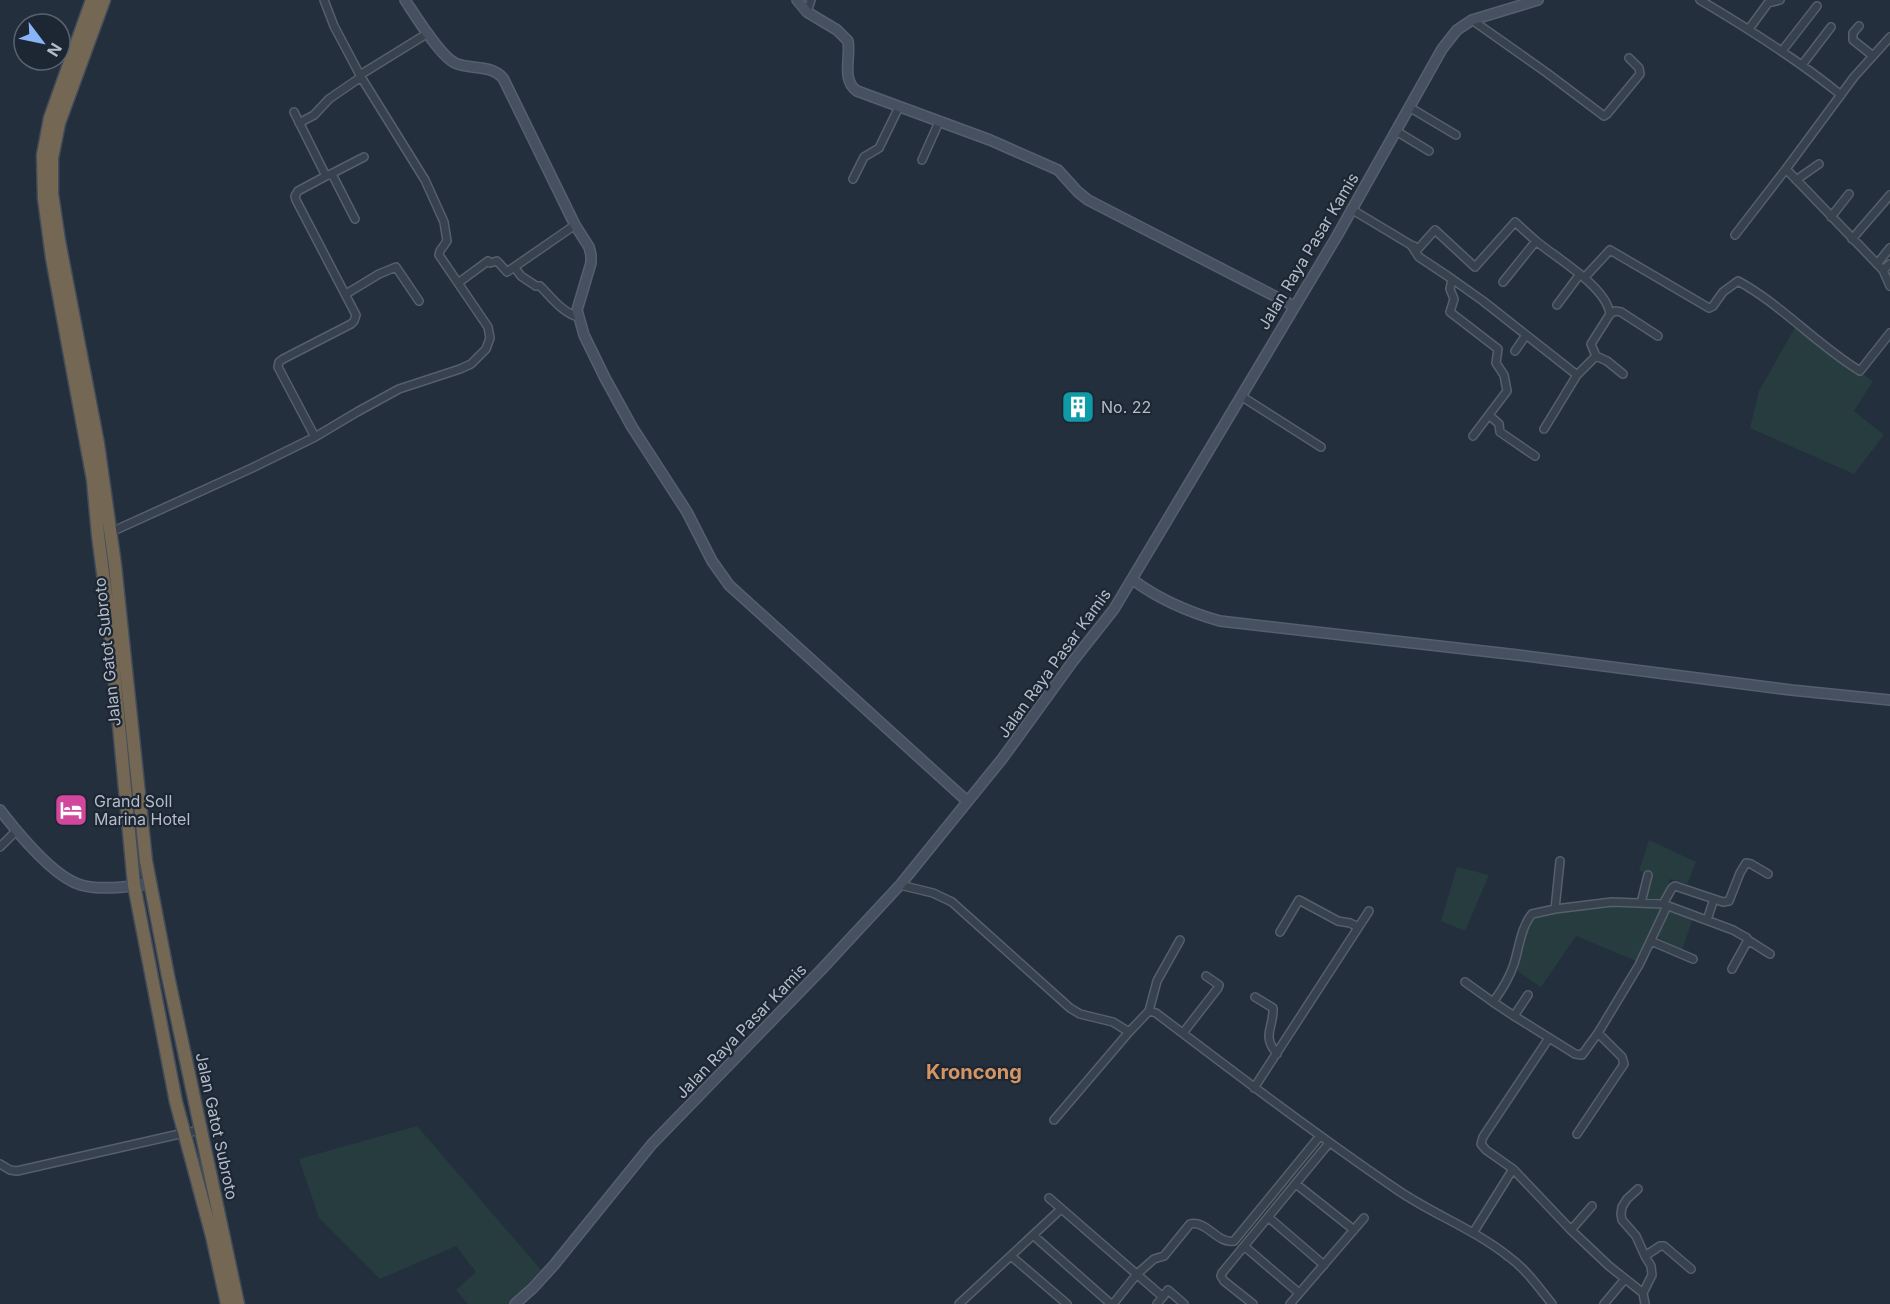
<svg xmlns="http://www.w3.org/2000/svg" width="1890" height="1304" font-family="Inter,sans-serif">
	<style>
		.green { fill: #263c3f }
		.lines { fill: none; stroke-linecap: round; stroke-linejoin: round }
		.street-casing { stroke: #565f6c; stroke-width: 10 }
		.secondary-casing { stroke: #565f6c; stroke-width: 12 }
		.highway-casing { stroke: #434c59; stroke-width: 15 }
		.street { stroke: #38414e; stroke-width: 7 }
		.secondary { stroke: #465061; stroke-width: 9 }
		.highway { stroke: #746855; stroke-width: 12 }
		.labels { text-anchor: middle; stroke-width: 4.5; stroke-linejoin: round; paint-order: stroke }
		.street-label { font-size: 16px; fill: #b4bcc9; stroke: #1d2633 }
		.poi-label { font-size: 16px; fill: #b4bcc9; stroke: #1d2633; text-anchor: start }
		.quarter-label { font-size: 20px; font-weight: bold; fill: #d59563; stroke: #1d2633 }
	</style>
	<rect width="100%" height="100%" fill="#242f3e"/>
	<!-- green -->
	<path class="green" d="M1796 326 1841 360 1873 381 1854 411 1884 435 1854 474 1750 428 1759 391Z
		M1649 840 1696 862 1687 884 1670 879 1661 902 1694 915 1682 950 1656 936 1641 963 1576 936 1541 987 1517 971 1529 912 1553 914 1585 904 1644 898 1651 873 1639 871Z
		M1457 867 1489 875 1465 931 1441 921Z
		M417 1126 542 1271 513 1304H468L456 1290 476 1272 456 1246 380 1279 319 1218 299 1159Z"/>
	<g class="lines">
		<defs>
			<path id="street" d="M1700 0C1749 29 1797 59 1841 95
				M807 12 811 0
				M1472 20 1547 73 1604 116 1607 114 1640 74 1639 68 1629 58
				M1859 26 1853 33V40L1873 56
				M1749 29 1768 3 1780 0
				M1782 51 1817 6
				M1802 65 1831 27
				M360 75 428 33
				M1409 107 1456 135
				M294 112 326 176 298 191 295 196 296 200 356 315 354 321 351 324 283 359 279 362 278 367 315 437
				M299 123 314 115 329 99 361 77
				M1396 131 1429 151
				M922 160 939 122
				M1786 169 1854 77 1890 37
				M332 174 355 219
				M329 175 364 157
				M853 179 864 157 879 148 899 107
				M1796 180 1819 164
				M1351 209 1411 245 1419 257 1452 279 1450 289 1454 299 1450 312 1498 349 1496 363 1504 375 1507 391 1473 436
				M1831 217 1849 194
				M1735 235 1786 169 1883 270 1890 286
				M1852 239 1890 195
				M1414 246 1417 250 1435 230 1475 267 1515 222 1536 241
				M1877 264 1890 248
				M515 268 521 276 536 286H540C552 298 562 312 578 317
				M1883 270 1890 264
				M1585 277 1610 250 1709 308 1713 306 1723 292 1738 281C1782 305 1817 345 1860 371L1890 333
				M1452 279 1483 301 1577 375
				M1503 282 1536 241C1556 258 1606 286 1610 314
				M458 283 488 261 490 263 497 261 507 272 575 225
				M346 294 379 274 396 267 419 301
				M1557 305 1580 274
				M1515 351 1526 335
				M1596 356 1607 361 1623 374
				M1241 396 1321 447
				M1489 415 1499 424 1500 432 1535 456
				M1544 429 1577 375 1596 356 1591 344 1610 314 1615 311 1621 312 1658 336
				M109 533 252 468 315 437 357 412 399 389 460 369 471 364 486 349 490 338 488 327 439 255 440 251 447 241 444 222 425 180 361 77 334 26 324 0
				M0 847 16 831
				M900 885 933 893 952 902 1070 1008 1080 1014 1113 1022 1129 1032 1149 1011 1156 1013C1235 1073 1314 1133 1396 1189 1432 1214 1474 1229 1509 1257 1526 1269 1539 1288 1552 1304
				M1641 903 1648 875
				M1555 909 1560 861
				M1707 920 1714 899
				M1280 932 1299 900 1338 921 1350 923 1358 927
				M1748 940 1770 954
				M1651 941 1693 959
				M1732 969 1748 940 1747 938 1733 930 1663 904 1672 888 1675 886 1723 902 1729 901 1740 873 1746 863 1751 864 1768 874
				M1465 982 1493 1002
				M1528 995 1514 1016 1575 1054 1582 1055 1598 1033 1639 965 1667 906
				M1255 997 1273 1008C1274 1028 1261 1035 1277 1054
				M1149 1011 1157 981 1180 940
				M1514 1016 1493 1002C1502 990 1509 979 1514 964 1519 948 1521 927 1532 914L1555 909 1612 902 1663 904
				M1183 1033 1218 988 1219 985 1206 976
				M1549 1038 1483 1137 1481 1144 1486 1150 1513 1169 1571 1230 1609 1266 1643 1293 1645 1304
				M1254 1088 1369 911
				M1054 1120 1129 1032
				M1577 1134 1624 1064 1622 1057 1598 1033
				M0 1164 10 1170 17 1171 184 1133 202 1130
				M1296 1184 1354 1230
				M1638 1189 1627 1199 1622 1207 1621 1214 1622 1220 1636 1236 1645 1256 1651 1266 1652 1275 1643 1293
				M1049 1198 1163 1297
				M1268 1217 1324 1265
				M1571 1230 1592 1206
				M1473 1233 1513 1169
				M1034 1236 1111 1304
				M1244 1246 1299 1293
				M1011 1256 1067 1304
				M1645 1256 1660 1246H1664L1691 1269
				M959 1304 1061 1209
				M1113 1304 1137 1274 1154 1259 1164 1256 1190 1224C1207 1220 1217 1244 1234 1241L1320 1136
				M1157 1304 1168 1290 1184 1304
				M1253 1304 1224 1281 1221 1276 1222 1273 1329 1143
				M1290 1304 1364 1218
				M1604 1304 1625 1279"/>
			<path id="secondary" d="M405 0C415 15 440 56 455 63 471 70 490 64 503 78L575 225 589 247 591 255V263L577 310 584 335 605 378 632 427 687 512 712 561 729 585 967 801
				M797 0 807 12 837 30 848 41C851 57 841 80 857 91L990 140 1058 170 1078 192 1088 200 1294 306
				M1133 580C1160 600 1188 612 1220 621L1518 655 1791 690 1890 700
				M0 810C17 832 53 877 81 885 102 891 128 886 150 884
				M515 1304 533 1288 554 1265 652 1144 821 970 900 885 1002 759 1073 661 1114 609 1337 236 1442 49 1457 30 1472 20 1538 0"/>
			<path id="highway" d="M92 0 50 118 43 155 44 198 52 258 93 480 98 535 109 619 134 885 176 1102 212 1236 227 1304
				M104 0 59 123 52 158V194L59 241 98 444 115 565 146 861 168 976 238 1304"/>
		</defs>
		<!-- street casing -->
		<use href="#street" class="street-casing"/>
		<!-- secondary casing -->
		<use href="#secondary" class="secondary-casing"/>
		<!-- highway casing -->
		<use href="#highway" class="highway-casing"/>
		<!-- street -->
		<use href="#street" class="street"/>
		<!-- secondary -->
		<use href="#secondary" class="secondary"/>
		<!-- highway -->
		<use href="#highway" class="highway"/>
	</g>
	<!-- icons -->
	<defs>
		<symbol id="building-square" viewBox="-11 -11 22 22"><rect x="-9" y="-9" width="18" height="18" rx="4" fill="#0f9aa8" stroke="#1d2633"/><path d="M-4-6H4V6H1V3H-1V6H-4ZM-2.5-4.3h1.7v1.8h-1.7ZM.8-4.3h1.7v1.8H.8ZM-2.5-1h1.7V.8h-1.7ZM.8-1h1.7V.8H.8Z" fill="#fff"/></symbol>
		<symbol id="hotel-square" viewBox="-11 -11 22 22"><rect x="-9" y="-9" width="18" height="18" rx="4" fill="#d1479c" stroke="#1d2633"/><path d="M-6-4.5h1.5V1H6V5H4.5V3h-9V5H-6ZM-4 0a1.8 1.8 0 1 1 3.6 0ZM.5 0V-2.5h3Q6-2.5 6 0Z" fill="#fff"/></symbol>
	</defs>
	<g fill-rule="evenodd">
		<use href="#building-square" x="1059" y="388" width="38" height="38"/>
		<use href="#hotel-square" x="52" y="791" width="38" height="38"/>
	</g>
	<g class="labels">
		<!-- street labels -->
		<g class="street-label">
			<text transform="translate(1308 251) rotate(-59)" y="6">Jalan Raya Pasar Kamis</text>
			<text transform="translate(107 652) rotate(-96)" y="6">Jalan Gatot Subroto</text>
			<text transform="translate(1054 663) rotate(-54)" y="6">Jalan Raya Pasar Kamis</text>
			<text transform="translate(741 1031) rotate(-46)" y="6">Jalan Raya Pasar Kamis</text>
			<text transform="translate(217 1126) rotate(78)" y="6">Jalan Gatot Subroto</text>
		</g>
		<!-- poi labels -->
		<g class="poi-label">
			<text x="1101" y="413">No. 22</text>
			<text x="94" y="807">Grand Soll<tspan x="94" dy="18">Marina Hotel</tspan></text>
		</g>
		<!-- quarter labels -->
		<g class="quarter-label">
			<text x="974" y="1079">Kroncong</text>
		</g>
	</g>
	<!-- north arrow -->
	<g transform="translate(42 42) rotate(122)"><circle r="28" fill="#1d2633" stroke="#59626f" stroke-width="1.5"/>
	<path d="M0-4.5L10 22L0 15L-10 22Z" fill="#8ab4f8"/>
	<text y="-9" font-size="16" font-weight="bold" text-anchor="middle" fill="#b4bcc9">N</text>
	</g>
</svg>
